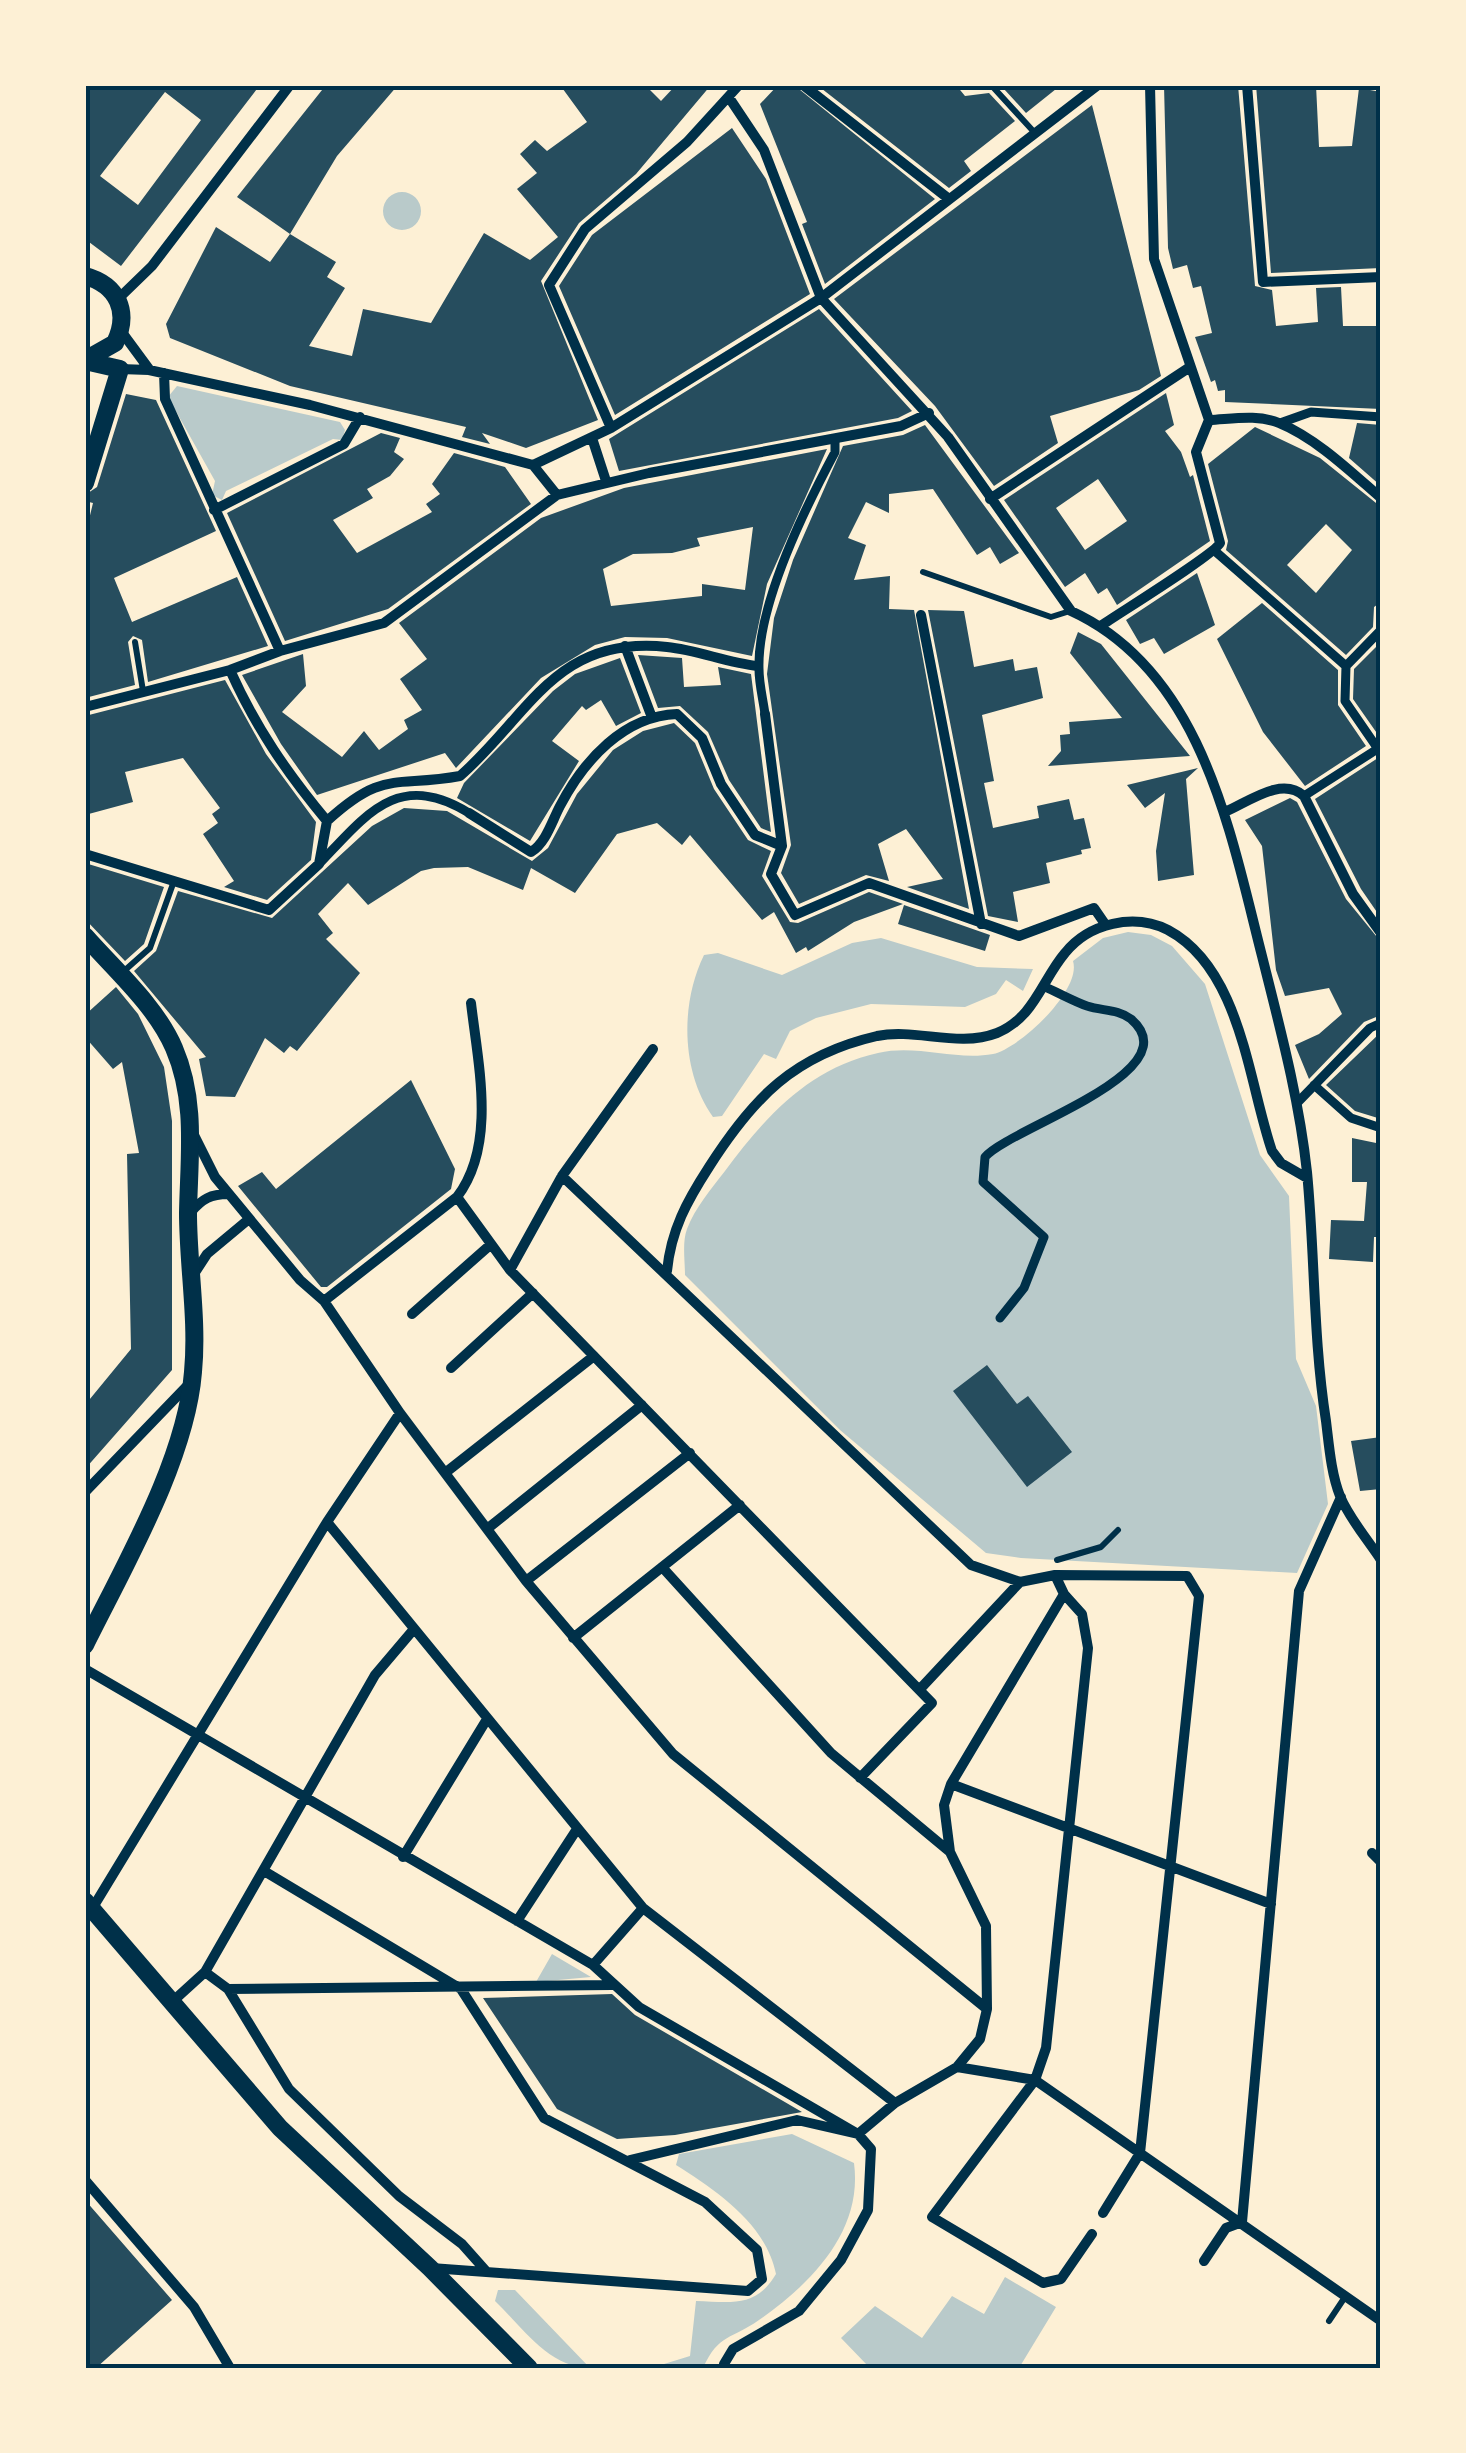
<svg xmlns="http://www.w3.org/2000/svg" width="1466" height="2453" font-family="'Noto Serif',serif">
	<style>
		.green { fill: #b9caca }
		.building { fill: #264d5e; fill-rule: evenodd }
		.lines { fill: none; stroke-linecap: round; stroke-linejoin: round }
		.service { stroke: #003049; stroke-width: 6 }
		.pedestrian { stroke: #003049; stroke-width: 9 }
		.minor { stroke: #003049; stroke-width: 10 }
		.tertiary { stroke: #003049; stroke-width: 18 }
		.neatline { fill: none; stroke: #003049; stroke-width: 4 }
	</style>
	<rect width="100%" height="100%" fill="#fdf0d5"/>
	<!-- green -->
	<path class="green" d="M383 211a19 19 0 1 1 38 0a19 19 0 1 1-38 0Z
		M177 386 340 422 345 430 342 440 333 439 226 491 222 500 212 495 215 481 168 397Z
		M1128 932 1151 935 1172 946 1205 984 1260 1155 1289 1196 1296 1359 1316 1406 1328 1504 1297 1573 1021 1558 986 1553 840 1430 685 1275C685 1261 682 1242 687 1229 695 1208 711 1189 725 1171 765 1117 809 1068 878 1053 917 1044 955 1061 993 1054 1020 1048 1082 990 1073 961L1103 938Z
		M881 938 977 967 1033 969 1023 991 1006 980 996 994 965 1007 871 1004 816 1018 790 1031 776 1059 764 1054 722 1116 713 1117C681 1072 680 1004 704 955L718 953 782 975 852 943Z
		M552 1954 591 1977 536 1982Z
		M792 2134 854 2163C863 2231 812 2283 759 2320 731 2340 719 2333 703 2368H651L690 2356 696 2301C732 2302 756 2308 776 2274 766 2224 717 2191 676 2165L679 2154Z
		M1005 2277 1056 2307 1019 2368H865L868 2366 841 2338 875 2306 922 2338 952 2296 984 2314Z
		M498 2290H515L590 2368C549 2368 523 2328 495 2301Z"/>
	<!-- building -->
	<path class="building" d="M85 85H260L121 266 85 239ZM165 92 201 120 138 205 100 176Z
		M326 85H398L337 156 290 234 237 197Z
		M560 85H645L661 101 676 85H711L636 174 579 223 541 281 598 420 526 448 482 433 490 444 462 437 466 427 290 386 170 338 166 324 216 227 270 262 290 234 336 262 327 277 345 288 309 346 352 356 363 309 431 323 484 233 530 260 558 237 517 189 537 173 520 154 535 140 547 151 587 122Z
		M778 85H794L935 199 825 284 802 224 807 222 760 104Z
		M817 85H956L965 96 989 93 1015 121 964 161 971 171 949 188Z
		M1006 85H1061L1026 113 1004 89 1009 88Z
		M1164 85H1238L1255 286 1272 290 1276 326 1318 322 1316 288 1341 287 1343 326H1381V409L1225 402V390L1218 391 1215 380 1211 382 1195 337 1212 333 1201 286 1193 288 1187 265 1173 269 1168 248Z
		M1256 85H1316L1319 147 1352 146 1359 88 1381 92V268L1271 273Z
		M1092 105 1161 376 1139 390 1050 416 1058 443 994 486 935 406 834 299Z
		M732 128 766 179 810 294 615 415 559 286 592 235Z
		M819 309 912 411 898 418 619 471 609 439Z
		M1166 393 1174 425 1165 431 1181 452 1190 477 1193 475 1210 541 1117 605 1107 588 1098 594 1085 573 1065 587 1004 500ZM1098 479 1127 521 1085 550 1056 508Z
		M126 394 156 400 216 531 114 578 132 622 237 577 268 646 148 682 142 640 133 636 128 642 135 685 85 698V536L93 503 85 501V495L97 487Z
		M1357 423 1381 425V486L1349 458Z
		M925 425 1019 553 1000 564 990 547 977 555 933 489 889 494V513L866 502 848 538 866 545 854 580 890 576 889 609 914 610 969 909 907 887 943 879 906 829 878 844 889 881 866 875 799 904 781 873 791 845 767 674 774 618 793 560 843 446 903 435Z
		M1255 427 1320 458 1381 507V602L1374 607 1373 627 1346 655 1226 550 1228 541 1208 464ZM1326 524 1352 550 1316 593 1287 565Z
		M381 433 400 438 394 452 404 459 390 476 367 489 373 498 333 520 357 553 432 512 426 504 440 494 432 484 454 453 505 467 531 504 388 609 285 641 227 513Z
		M827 449 767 584 752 656 667 638 625 637 595 645 541 678 456 768 445 753 317 795 281 744 242 675 303 654 306 686 282 712 342 757 364 731 379 750 408 729 404 720 422 710 400 679 427 659 399 623 541 518 624 488ZM753 527 745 590 702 584V596L611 606 603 569 633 554 672 553 700 546 697 538Z
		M1197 573 1215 625 1164 654 1154 638 1140 644 1126 620Z
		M1262 603 1338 670V705L1366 746 1305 786 1263 732 1217 639Z
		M928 610 964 611 974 667 1013 659 1015 671 1037 667 1043 698 982 715 994 781 984 783 993 828 1039 818 1037 806 1069 799 1074 820 1084 818 1091 848 1081 850 1082 854 1046 863 1050 883 1013 892 1018 922 988 916Z
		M1078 632 1101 644 1190 756 1048 766 1061 751 1060 735 1070 734 1069 722 1122 718 1070 653Z
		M1381 642V739L1353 699 1354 669Z
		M638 655 682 658 684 687 721 685 718 667 751 674 771 832 761 828 729 780 708 732 680 706 658 708Z
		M620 658 641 713 616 726 601 700 586 710 582 706 552 741 579 761 530 841 457 798 464 783 553 691 575 674Z
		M225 680 266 754 316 822 311 860 267 900 224 887 234 881 203 834 218 823 212 814 220 808 183 758 125 772 133 802 85 815V716Z
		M674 723 695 743 714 789 748 840 771 851 762 876 790 922 798 923 869 892 903 904 854 922 808 951 806 947 796 953 774 912 762 920 690 835 682 845 657 823 617 834 575 893 531 868 523 890 468 867 434 868 421 871 368 905 348 883 318 914 333 933 326 939 360 973 297 1051 290 1046 284 1053 265 1038 235 1097 206 1096 199 1059 206 1057 134 971 156 951 178 891 272 918 372 826 404 808 447 811 532 861 548 848 577 794 613 750 643 731Z
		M1381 756V918L1361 889 1315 799Z
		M1198 768 1186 779 1194 875 1158 881 1156 851 1165 793 1145 808 1127 785Z
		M1290 798 1297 802 1346 899 1381 942V1015L1364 1022 1309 1079 1295 1045 1319 1034 1342 1014 1329 988 1285 996 1276 970 1262 846 1245 820Z
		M85 863 164 887 144 944 125 961 85 919Z
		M904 905 990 935 985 951 898 924Z
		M116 987 138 1014 164 1067 172 1121V1370L85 1469V1405L131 1349 127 1154 139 1153 122 1062 113 1069 85 1037V1015Z
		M1381 1032V1119L1355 1111 1326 1085Z
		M411 1080 455 1169 451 1189 327 1287H321L238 1186 262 1172 276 1189Z
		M1352 1138 1381 1144V1237H1374L1373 1262 1329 1259 1331 1220 1364 1221 1367 1182H1352Z
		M987 1365 1017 1404 1028 1396 1072 1452 1027 1487 953 1391Z
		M1381 1437V1489L1360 1491 1351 1441Z
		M612 1994 635 2015 802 2112 675 2135 617 2139 557 2109 483 1998Z
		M85 2200 172 2300 96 2368H85Z"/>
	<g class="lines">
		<!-- service -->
		<path class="service" d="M968 85 992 86 1034 132
			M923 572 1051 617 1070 611
			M135 642 143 691
			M124 971 150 948 174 881
			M1057 1560 1101 1547 1118 1530
			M1329 2321 1345 2297"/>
		<!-- pedestrian -->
		<path class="pedestrian" d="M1280 423 1311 412 1381 417
			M1216 552 1346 666 1345 701 1378 749
			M1346 666 1381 630V610
			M765 714C763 699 759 684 759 669 757 605 805 508 835 452V439
			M1304 796 1379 748
			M319 864C366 815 398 769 469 813
			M1314 1085 1351 1118 1381 1128
			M1299 1101 1370 1028 1381 1023
			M1000 1318 1024 1288 1044 1237 983 1182 985 1157C1009 1128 1193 1072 1131 1019 1118 1009 1102 1011 1087 1006 1073 1001 1059 993 1045 987"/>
		<!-- minor -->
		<path class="minor" d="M803 85 949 199
			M1150 85 1154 259 1209 420
			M1247 85 1263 282 1381 277
			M730 99 764 150 821 298 948 437 1071 611C1202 671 1230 831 1262 956 1280 1028 1299 1098 1307 1172 1315 1255 1313 1338 1326 1421 1329 1445 1331 1473 1340 1496 1349 1518 1368 1540 1381 1560
			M118 299 152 266 290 85
			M121 331 149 369
			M120 369 149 370 310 405 533 465
			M164 373 165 399 280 651
			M1209 420C1232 419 1258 414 1279 423 1316 438 1351 472 1381 498
			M611 428 549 285 585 229 687 142 739 85
			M592 438 606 481
			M533 465 611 428 821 298 1098 85
			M533 465 557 495
			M990 499 1190 367
			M214 510 344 444 360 417
			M921 615 981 924
			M1102 625C1121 612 1215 554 1220 543L1196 452 1209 420
			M625 646 651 715
			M230 670C256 728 287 773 327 821
			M85 707 230 670 280 651 384 623 557 495 649 473 901 426 929 413
			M765 714 782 846 771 874 795 915 869 883 1019 936 1094 908 1105 924
			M1225 812C1250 801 1282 776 1304 796L1353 894 1381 933
			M469 813 531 852C546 843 552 821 560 806 584 760 624 716 677 714L702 738 721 784 755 835 782 846
			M327 821C384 769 394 788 460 776 529 716 555 635 667 647 698 650 727 663 758 666
			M85 854 269 910 319 864 327 821
			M194 1135 215 1177 300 1280 324 1301 400 1413 526 1581 673 1754 987 2009
			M562 1176 971 1565 1020 1582 1055 1575 1187 1576 1199 1596 1140 2153 1103 2213
			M457 1197 510 1270 932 1703 860 1778
			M191 1212C202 1199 211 1194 228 1194
			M510 1270 562 1176 653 1049
			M667 1271C671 1230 687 1201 709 1167 753 1098 794 1055 877 1036 916 1028 958 1048 997 1033 1034 1018 1042 980 1065 953 1089 923 1134 913 1168 930 1241 969 1248 1081 1272 1151L1281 1163 1307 1178
			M194 1274 207 1254 249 1219
			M324 1301 457 1197C497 1145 478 1064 471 1003
			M412 1314 489 1246
			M451 1368 533 1293
			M445 1473 594 1356
			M85 1492 188 1385
			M327 1522 643 1908 895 2103
			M487 1529 642 1405
			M662 1567 831 1753 950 1852
			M526 1581 690 1453
			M1064 1594 1082 1614 1088 1648 1046 2048 1035 2080 932 2217 1043 2283 1061 2279 1092 2234
			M573 1638 740 1505
			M85 1669 593 1965 639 2007 858 2134 871 2149 868 2210 841 2260 799 2311 733 2349 724 2364
			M921 1688 1020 1582
			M951 1784 1271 1904
			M1372 1853 1381 1862
			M403 1857 487 1719
			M264 1871 461 1989 544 2118 705 2202 757 2250 762 2279 748 2291 431 2268
			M92 1909 327 1522 400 1413
			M517 1921 577 1829
			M593 1965 643 1908
			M205 1972 375 1675 414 1629
			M228 1989 612 1985
			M172 2002 205 1972 228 1989 289 2089 399 2196 462 2244 486 2271
			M957 2067 1035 2080 1381 2321
			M630 2160 797 2120 858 2134 895 2103 957 2067 980 2039 987 2009 986 1926 950 1852 944 1805 951 1784 1064 1594 1055 1575
			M85 2180 194 2307 230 2368
			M1204 2261 1226 2228 1242 2222 1299 1591 1341 1497"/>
		<!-- tertiary -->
		<path class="tertiary" d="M85 276C118 285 130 312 115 343L85 360
			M85 361 120 369 85 483
			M85 936C115 970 156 1006 174 1048 197 1101 189 1157 188 1213 188 1265 198 1320 193 1372 186 1460 124 1566 85 1645
			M85 1901 280 2128 430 2268 529 2368"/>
	</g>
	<!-- border -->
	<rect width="1466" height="2453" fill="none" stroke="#fdf0d5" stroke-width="175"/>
	<rect x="88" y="88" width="1290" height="2278" class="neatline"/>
</svg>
